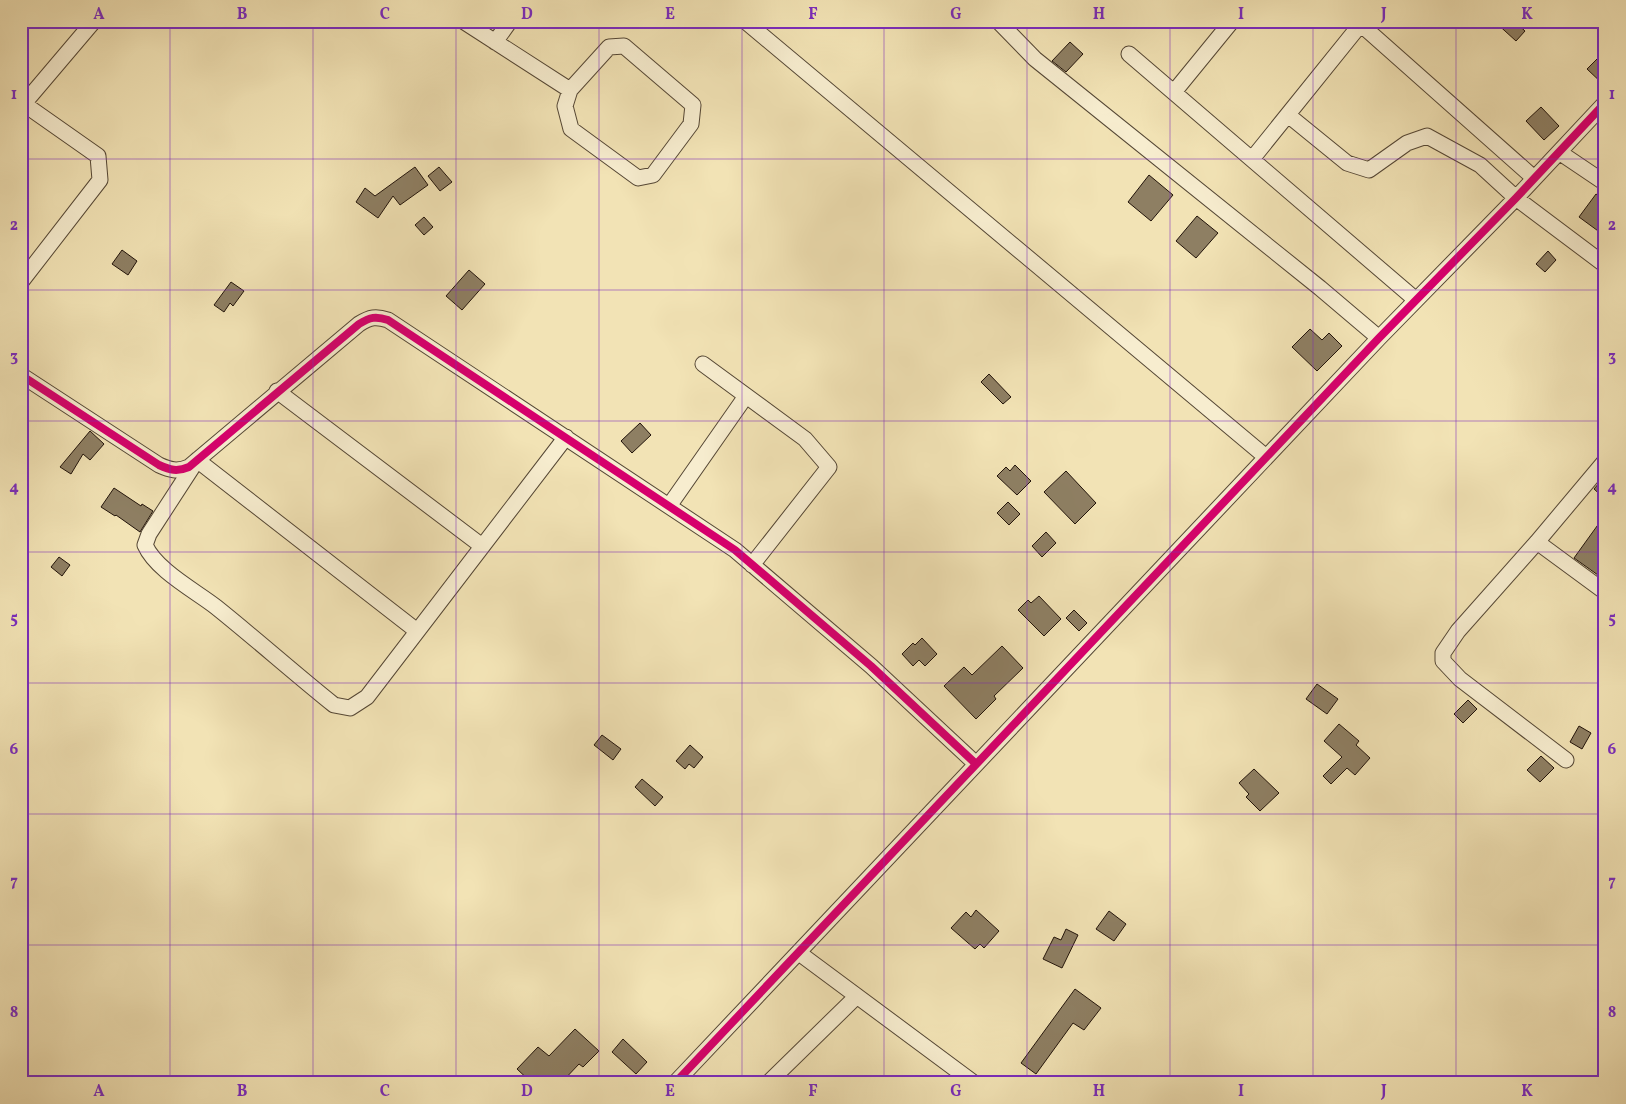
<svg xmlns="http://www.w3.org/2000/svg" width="1626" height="1104" font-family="Vollkorn,serif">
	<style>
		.building { fill: #8e7f63; stroke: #21130a }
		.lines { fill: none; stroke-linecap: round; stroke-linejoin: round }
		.minor-casing { stroke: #554735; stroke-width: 17 }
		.minor { stroke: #f7edcf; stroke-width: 15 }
		.cycleway-casing { stroke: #f7edcf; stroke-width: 11 }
		.cycleway { stroke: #d6006c; stroke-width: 8 }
		.grid { fill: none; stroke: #7b2cbf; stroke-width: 1; stroke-opacity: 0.55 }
		.neatline { fill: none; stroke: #7b2cbf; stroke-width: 2 }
		.grid-label { font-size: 16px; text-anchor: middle; font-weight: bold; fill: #7b2cbf }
	</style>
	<rect width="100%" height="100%" fill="#f2e3b5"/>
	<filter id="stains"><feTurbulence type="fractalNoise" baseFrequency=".004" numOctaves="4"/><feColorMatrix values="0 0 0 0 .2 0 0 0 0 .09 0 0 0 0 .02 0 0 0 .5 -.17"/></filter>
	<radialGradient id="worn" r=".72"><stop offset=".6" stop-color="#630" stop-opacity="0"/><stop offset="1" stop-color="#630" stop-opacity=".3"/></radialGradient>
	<!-- building -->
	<path class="building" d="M1494 21H1514L1525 31 1516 41Z
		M1070 42 1083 54 1066 72 1052 61Z
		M1605 51V86L1587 69Z
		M1541 107 1559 126 1544 140 1526 121Z
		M415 167 428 185 400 205 393 196 378 218 356 202 365 188 375 196Z
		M439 167 452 182 440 191 428 176Z
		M1149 175 1173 195 1151 221 1128 202Z
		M1596 194 1605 200V236L1579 217Z
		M1197 216 1218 233 1196 258 1176 241Z
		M424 217 433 227 424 235 415 225Z
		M122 250 137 261 128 275 112 264Z
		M1548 251 1556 260 1545 272 1536 264Z
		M469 270 485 284 462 310 446 296Z
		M231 282 244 291 233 306 230 303 224 312 214 305Z
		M1310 329 1322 340 1329 333 1342 346 1317 371 1292 347Z
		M989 374 1011 397 1003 404 981 382Z
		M640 423 651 435 632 453 621 441Z
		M90 431 104 444 90 460 83 454 71 474 60 467Z
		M1015 465 1031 481 1017 495 997 476 1006 467 1010 471Z
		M1066 471 1096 503 1075 524 1044 492Z
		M1605 476V499L1594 489Z
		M114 488 141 506 142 504 153 511 140 532 116 515 115 516 101 507Z
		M1008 502 1020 514 1009 525 997 513Z
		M1605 515V580L1574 558Z
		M1046 532 1056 543 1042 557 1032 546Z
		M59 557 70 565 62 576 51 567Z
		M1039 596 1061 619 1044 636 1018 610 1028 600 1031 603Z
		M1074 610 1087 623 1079 631 1066 618Z
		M922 638 937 654 925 666 919 660 913 666 902 654 913 643 915 645Z
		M1002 646 1023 668 994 696 996 699 976 719 944 686 964 667 972 675Z
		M1317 684 1338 699 1327 714 1306 699Z
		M1468 700 1477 709 1463 723 1454 714Z
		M1339 724 1359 741 1356 745 1370 758 1355 775 1347 768 1331 784 1323 776 1342 757 1324 741Z
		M1579 726 1591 733 1582 749 1570 742Z
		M602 735 621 749 613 760 594 745Z
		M690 745 703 757 694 768 689 764 685 769 676 761Z
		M1541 756 1554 768 1540 782 1527 770Z
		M1254 769 1279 793 1260 811 1246 797 1249 794 1239 783Z
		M642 779 663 797 655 806 635 787Z
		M976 910 999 931 984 948 980 944 975 949 951 928 966 912 971 917Z
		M1109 911 1126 924 1114 941 1096 929Z
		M1066 929 1078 935 1062 968 1043 959 1054 937 1061 940Z
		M1075 989 1101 1008 1084 1030 1073 1023 1036 1074 1021 1063Z
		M575 1029 599 1051 583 1067 579 1064 561 1083H532L517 1069 538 1047 549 1056Z
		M623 1039 647 1062 636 1074 612 1052Z"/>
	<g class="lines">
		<defs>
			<path id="minor" d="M463 21 570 90
				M745 21 1266 457
				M998 21 1035 59 1320 288 1379 338
				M1357 21 1534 178
				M495 42 510 21
				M624 46 693 105 691 124 653 175 638 178 571 129 565 106 570 90 609 47Z
				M1129 54 1416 300
				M1174 92 1232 21
				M21 107 94 21
				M1288 115 1347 163 1369 170 1407 143 1427 136 1480 165 1516 198 1605 265
				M1559 152 1605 183
				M1252 159 1360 25
				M21 282 100 180 98 156 24 104
				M703 364 805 439 829 467 752 565
				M21 375 159 465C170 470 177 472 189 467L359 324C370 317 376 316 388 320L735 550 871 666 976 764
				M277 391 482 546
				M669 506 746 396
				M1537 542 1605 592
				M417 631 197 460 149 534 145 545C156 570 194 590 216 607 256 639 294 673 334 705L350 708 367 697 566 437
				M1566 760 1460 679 1443 661V653L1458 631 1537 542 1605 461
				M799 953 974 1083
				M675 1083 1379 338 1516 198 1605 103
				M768 1083 857 996"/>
		</defs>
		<!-- minor casing -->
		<use href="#minor" class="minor-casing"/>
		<!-- minor -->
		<use href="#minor" class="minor"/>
		<defs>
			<path id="cycleway" d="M21 375 159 465C170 470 177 472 189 467L359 324C370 317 376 316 388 320L735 550 871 666 976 764
				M675 1083 1379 338 1516 198 1605 103"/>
		</defs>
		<!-- cycleway casing -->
		<use href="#cycleway" class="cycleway-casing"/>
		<!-- cycleway -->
		<use href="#cycleway" class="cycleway"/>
	</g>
	<!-- grid -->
	<path class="grid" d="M170 21V1083M313 21V1083M456 21V1083M599 21V1083M742 21V1083M884 21V1083M1027 21V1083M1170 21V1083M1313 21V1083M1456 21V1083M21 159H1605M21 290H1605M21 421H1605M21 552H1605M21 683H1605M21 814H1605M21 945H1605"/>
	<!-- margin -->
	<rect width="1626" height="1104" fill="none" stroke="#f2e3b5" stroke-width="55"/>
	<rect x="28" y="28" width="1570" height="1048" class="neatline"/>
	<g class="grid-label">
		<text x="99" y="19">A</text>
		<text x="242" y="19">B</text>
		<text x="385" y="19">C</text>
		<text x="527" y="19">D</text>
		<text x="670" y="19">E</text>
		<text x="813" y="19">F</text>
		<text x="956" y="19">G</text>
		<text x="1099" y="19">H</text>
		<text x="1241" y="19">I</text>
		<text x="1384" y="19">J</text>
		<text x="1527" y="19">K</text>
		<text x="14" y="99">1</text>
		<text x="1612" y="99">1</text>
		<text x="14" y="230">2</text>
		<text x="1612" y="230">2</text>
		<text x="14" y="361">3</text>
		<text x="1612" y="361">3</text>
		<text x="14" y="492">4</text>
		<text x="1612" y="492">4</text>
		<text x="14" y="623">5</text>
		<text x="1612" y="623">5</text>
		<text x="14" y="754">6</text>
		<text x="1612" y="754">6</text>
		<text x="14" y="886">7</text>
		<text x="1612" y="886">7</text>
		<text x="14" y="1017">8</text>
		<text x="1612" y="1017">8</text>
		<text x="99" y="1096">A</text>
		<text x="242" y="1096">B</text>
		<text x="385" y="1096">C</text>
		<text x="527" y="1096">D</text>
		<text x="670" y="1096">E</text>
		<text x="813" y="1096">F</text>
		<text x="956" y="1096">G</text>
		<text x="1099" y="1096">H</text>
		<text x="1241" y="1096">I</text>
		<text x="1384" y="1096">J</text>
		<text x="1527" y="1096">K</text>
	</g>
	<rect width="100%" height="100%" filter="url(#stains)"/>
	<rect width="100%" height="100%" fill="url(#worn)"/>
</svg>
